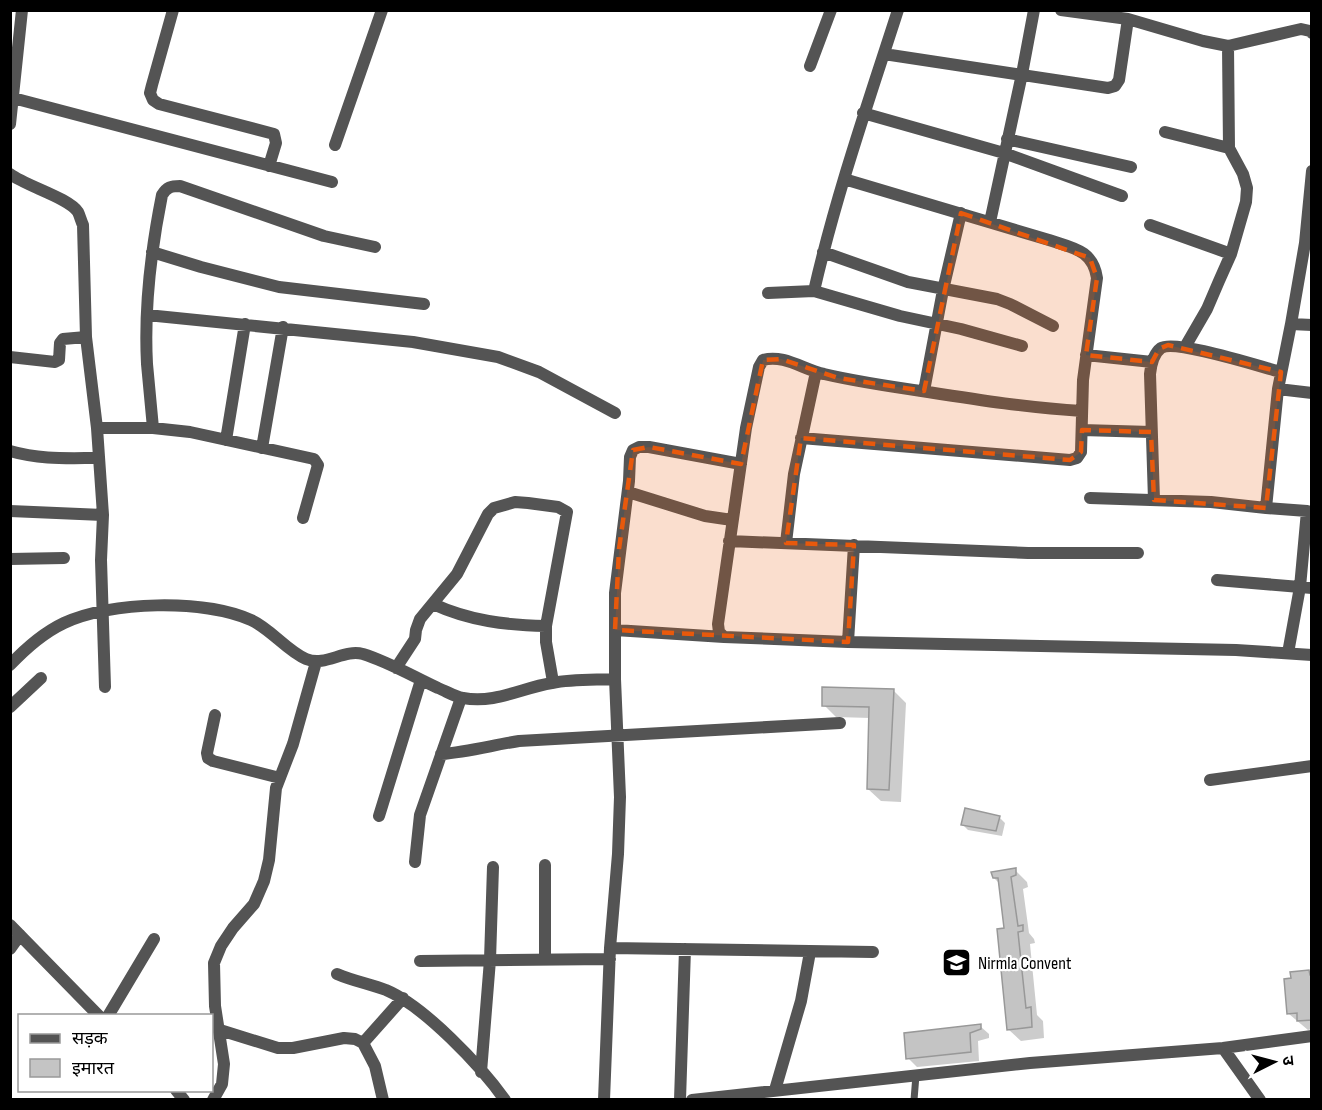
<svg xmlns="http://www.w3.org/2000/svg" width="1322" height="1110" font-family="'Sofia Sans Condensed','Noto Sans Devanagari',sans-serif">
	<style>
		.shadow { fill: #0003 }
		.building { fill: #c4c4c4; stroke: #989898; stroke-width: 1.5 }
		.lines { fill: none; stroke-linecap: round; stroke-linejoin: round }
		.service { stroke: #545454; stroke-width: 7 }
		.minor { stroke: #545454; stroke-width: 12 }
		.marked { fill: #e8590c; fill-opacity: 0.2; stroke: #e8590c; stroke-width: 4.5; stroke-dasharray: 12 8; stroke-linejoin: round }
		.labels { text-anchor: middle; stroke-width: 4.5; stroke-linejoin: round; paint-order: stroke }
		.poi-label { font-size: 18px; fill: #000; stroke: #fff; text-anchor: start }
	</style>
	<rect width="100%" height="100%" fill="#fff"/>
	<!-- shadow -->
	<path class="shadow" d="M894 691 906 703 901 802 881 801 868 789 870 718 836 717 824 705Z
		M999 817 1005 823 1002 836 968 830 962 824Z
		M1015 870 1027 882 1028 887 1023 889 1029 933 1034 939 1035 943 1030 944 1037 1015 1043 1021 1044 1038 1021 1041 1008 1029 1006 929 1000 884 994 878Z
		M1309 972 1312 975V1029L1308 1030 1289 1014Z
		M980 1026 989 1034V1038L978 1041 979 1061 917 1067 908 1058Z"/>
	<!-- building -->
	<path class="building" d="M822 687 894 689 889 790 867 789 869 707 822 706Z
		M965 808 1000 816 996 831 961 825Z
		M1016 868V875L1011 877 1018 926 1023 925V931L1018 932 1022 971 1026 1008 1031 1007 1032 1027 1007 1030 997 929 1004 928 998 878H993L991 872Z
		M1309 970 1310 975H1312V1020L1297 1021V1013L1287 1014 1284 979 1291 978 1290 972Z
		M981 1024V1029L970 1033 971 1052 906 1059 904 1033Z"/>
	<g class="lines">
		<!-- service -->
		<path class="service" d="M914 1100 916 1075"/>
		<!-- minor -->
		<path class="minor" d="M173 10 152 85 150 93 153 100 159 104 274 134 276 143 269 166
			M1061 10 1128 19 1203 41 1228 46 1301 29 1310 31 1312 33
			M884 54 1108 88 1115 86 1119 80 1128 19
			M810 66 831 10
			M13 98 332 182
			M863 113 1004 153 1122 196
			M10 124 22 10
			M1165 132 1229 148
			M1007 139 1131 167
			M335 145 382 10
			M1312 171 1305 243 1291 324 1312 325
			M10 174C26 186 69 198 78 212 80 216 81 221 83 225L86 337 97 428 103 515 101 560 105 687
			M990 222 1022 74 1034 10
			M1150 225 1231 254
			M152 252 201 267 279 287 424 304
			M823 252 908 282 997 299 1010 304 1053 326
			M814 291C836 195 868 103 898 10
			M768 293 814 291 900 316 961 329 1022 346
			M147 315 413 342 498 357 539 372 615 413
			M1291 324 1278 389 1312 393
			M1185 347 1207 309 1219 281 1231 254 1246 202 1247 188 1243 174 1229 148 1228 46
			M1086 355 1152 362
			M10 357 55 362 59 360 60 343 63 339 86 337
			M924 391 943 290 961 213
			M1082 411C1030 408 979 400 928 392 893 387 858 382 824 374 804 370 784 354 763 360L759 367 746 428 718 624 719 632 724 637 848 642 1236 650 1312 655
			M97 428H153L190 432 314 459 318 465 303 518
			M153 428C151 407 149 386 147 364 144 308 151 250 162 195 167 187 171 186 180 186L324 236 375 247
			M1082 430 1151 432
			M801 438 1070 460 1077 458 1081 452 1083 380 1097 278C1093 250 1073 248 1049 240L844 179
			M226 440 245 324
			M262 448 283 327
			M10 451C41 460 68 458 99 458
			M628 492 705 516 732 520
			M1090 498 1211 502 1266 508 1278 389
			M1154 500 1150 374C1151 365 1153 354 1161 348 1175 339 1261 367 1281 372
			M1266 508 1307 511 1300 587 1288 653
			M10 511 103 515
			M729 541 1028 553H1138
			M786 543 794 474 816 372
			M10 559 64 558
			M1217 580 1312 588
			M433 604C470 621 506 625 546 626
			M615 630 724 637
			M848 642 854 545
			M10 665C26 648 43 633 64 623 110 601 204 599 251 620 271 629 287 651 306 659 326 667 343 649 363 654 389 662 414 677 438 688 446 691 455 697 463 698 495 704 521 688 552 683 572 679 594 680 615 679
			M396 668 415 639 416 630 420 619 457 574 488 514 494 508 515 502 528 503 558 507 567 512 546 626V642L553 682
			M10 707 41 678
			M215 715 207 753 208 758 213 761 280 778
			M441 754C468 752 493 745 519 741L840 723
			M1210 780 1312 766
			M379 816 421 680
			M415 862 420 815 461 698
			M10 925 99 1016
			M610 948 873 952
			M10 949 20 935
			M545 960V865
			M420 961 610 959
			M337 974C353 981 370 984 386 990 424 1006 481 1066 505 1100
			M108 1016 154 939
			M220 1030 278 1048H293L344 1038 355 1039 363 1043 375 1066 383 1100
			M363 1043 403 998
			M1223 1048 1260 1100
			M481 1072 490 960 493 867
			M176 1090 184 1100
			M775 1090 801 1001 810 952
			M213 1100 222 1084 224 1064 215 1006 214 963 221 946 233 928 254 904 264 881 269 860 276 788 293 744 316 662
			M604 1100 610 948 618 854 620 797 615 679V593L629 481 630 457 633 450 639 447H649L741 464
			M680 1100 685 949
			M692 1100 1030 1063 1223 1048 1312 1036"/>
	</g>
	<!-- marked area -->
	<path class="marked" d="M961 213 1090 258 1097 278 1086 355 1152 362 1159 349 1168 345 1281 372 1266 508 1154 500 1151 432 1082 430 1081 452 1070 460 801 438 786 543 854 545 848 642 615 630 619 549 633 450 649 447 741 464 763 360 781 359 838 378 924 391Z"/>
	<!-- icons -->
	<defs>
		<symbol id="school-square" viewBox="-11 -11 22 22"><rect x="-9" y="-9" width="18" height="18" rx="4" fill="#000" stroke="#fff"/><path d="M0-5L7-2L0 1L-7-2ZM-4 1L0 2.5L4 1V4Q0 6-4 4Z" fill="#fff"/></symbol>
	</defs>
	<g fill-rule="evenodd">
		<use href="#school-square" x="940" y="946" width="33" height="33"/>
	</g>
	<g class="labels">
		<!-- poi labels -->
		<g class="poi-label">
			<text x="978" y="969">Nirmla Convent</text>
		</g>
	</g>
	<!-- border -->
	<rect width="1322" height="1110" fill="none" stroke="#000000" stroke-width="24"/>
	<!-- legend -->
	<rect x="18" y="1014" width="195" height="78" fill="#ffffff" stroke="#999999" stroke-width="1.5"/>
	<rect x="30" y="1034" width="30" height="9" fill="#545454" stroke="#999999" stroke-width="1.5"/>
	<text x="72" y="1044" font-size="18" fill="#000000">सड़क</text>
	<rect x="30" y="1059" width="30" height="18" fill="#c4c4c4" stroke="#999999" stroke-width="1.5"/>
	<text x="72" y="1074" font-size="18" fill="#000000">इमारत</text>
	<!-- north arrow -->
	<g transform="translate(1274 1062) rotate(84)" stroke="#ffffff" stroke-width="4.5" paint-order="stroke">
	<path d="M0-4.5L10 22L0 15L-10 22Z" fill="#000000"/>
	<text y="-9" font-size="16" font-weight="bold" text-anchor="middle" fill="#000000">उ</text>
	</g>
</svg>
